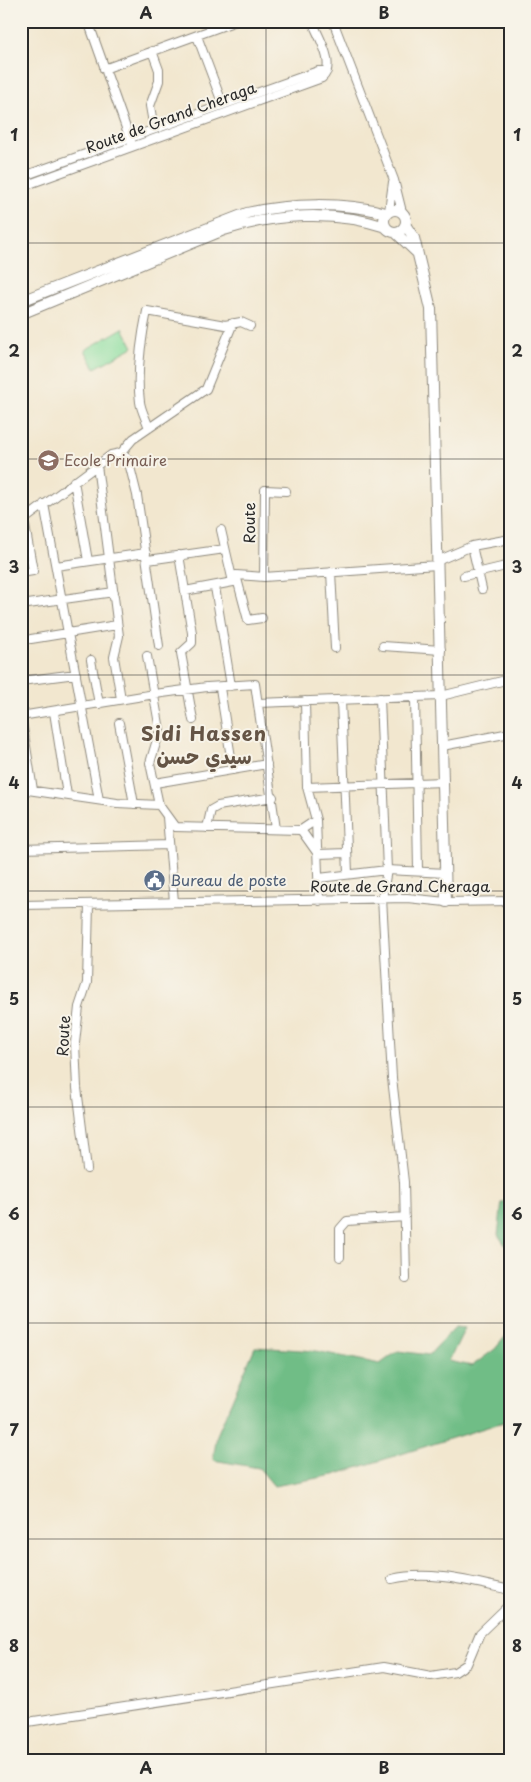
<svg xmlns="http://www.w3.org/2000/svg" width="531" height="1782" font-family="'Playpen Sans','Playpen Sans Arabic',sans-serif">
	<style>
		.green { fill: #8bde9f; stroke: #5b8465 }
		.forest { fill: #70bd86; stroke: #4e7458 }
		.lines { fill: none; stroke-linecap: round; stroke-linejoin: round }
		.minor-casing { stroke: #8e897d; stroke-width: 10 }
		.tertiary-casing { stroke: #8e897d; stroke-width: 12 }
		.minor { stroke: #fff; stroke-width: 8 }
		.tertiary { stroke: #fff; stroke-width: 10 }
		.grid { fill: none; stroke: #2b2b2b; stroke-width: 1; stroke-opacity: 0.55 }
		.labels { text-anchor: middle; stroke-width: 4; stroke-linejoin: round; paint-order: stroke }
		.street-label { font-size: 15px; fill: #2b2b2b; stroke: #f7f3e8 }
		.education-label { font-size: 15px; fill: #785e54; stroke: #f7f3e8; text-anchor: start }
		.service-label { font-size: 15px; fill: #4e5e75; stroke: #f7f3e8; text-anchor: start }
		.district-label { font-size: 20px; font-weight: bold; letter-spacing: 1px; fill: #645445; stroke: #f7f3e8 }
		.neatline { fill: none; stroke: #2b2b2b; stroke-width: 2 }
		.grid-label { font-size: 16px; text-anchor: middle; font-weight: bold; fill: #2b2b2b }
	</style>
	<rect width="100%" height="100%" fill="#f7f3e8"/>
	<filter id="ink" filterUnits="userSpaceOnUse"><feTurbulence type="fractalNoise" baseFrequency=".02" numOctaves="2"/><feDisplacementMap in="SourceGraphic" scale="10" xChannelSelector="R" yChannelSelector="G"/><feConvolveMatrix kernelMatrix="1 2 1 2 8 2 1 2 1" color-interpolation-filters="sRGB"/></filter>
	<filter id="wash" filterUnits="userSpaceOnUse"><feTurbulence type="fractalNoise" baseFrequency=".0096" numOctaves="4" result="noise"/><feDisplacementMap in="SourceGraphic" scale="20" xChannelSelector="R" yChannelSelector="G"/><feGaussianBlur stdDeviation="1.12" result="paint"/><feColorMatrix in="noise" values="0 0 0 0 0 0 0 0 0 0 0 0 0 0 0 0 0 1.4 0 .05"/><feComposite in="paint" operator="in"/></filter>
	<g filter="url(#wash)">
		<rect width="100%" height="100%" fill="#f2e7cf"/>
		<!-- green -->
		<path class="green" d="M123 328 133 347 95 368 85 350Z"/>
		<!-- forest -->
		<path class="forest" d="M502 1202H510V1252L498 1235Z
			M455 1327 465 1328 449 1361 472 1366 495 1349 510 1331V1420L334 1475 274 1486 259 1468 213 1460 217 1435 255 1347 316 1351 380 1364 398 1351 429 1355Z"/>
	</g>
	<g filter="url(#ink)">
		<g class="lines">
			<defs>
				<path id="minor" d="M88 21 131 142
					M333 21 394 180 402 212
					M197 36 223 105
					M152 51 159 70V81L150 106 154 129
					M104 69 236 21
					M21 177 318 71H327
					M21 187 322 78C337 65 318 36 312 21
					M389 211 393 182
					M149 428C146 419 141 410 140 402 136 372 141 340 147 311L225 325 241 322 250 326
					M121 453 133 439 206 389 233 323
					M97 465 119 636 114 657 121 699
					M74 481 88 561
					M44 504 99 800
					M21 522 111 455 121 453 128 459 137 495 159 646
					M472 546 482 589
					M179 555 192 633V643L181 653 193 720
					M148 560 225 549
					M437 561 472 546 510 539
					M56 566 146 553
					M331 572 335 648
					M21 573 33 571 24 520
					M464 576 510 565
					M264 577 265 490 286 491
					M215 587 231 686
					M185 591 233 582 221 530
					M21 605 114 592
					M262 618 248 620 236 575 264 577 437 565
					M31 639 117 625
					M383 646 441 650
					M147 656 160 730 150 763 159 805
					M91 660 99 704
					M21 681 76 674
					M220 688 233 770
					M415 697 418 870
					M380 698 387 870 382 898 392 1078 404 1182 406 1279
					M341 700 348 873
					M258 703 441 696 510 679
					M54 712 67 795
					M21 715 33 790
					M21 716 155 694 207 687 255 684 276 829
					M119 723 134 804
					M442 746 510 733
					M155 783 267 764
					M307 787 443 782
					M21 789 117 803 159 805 175 827 301 830 318 854 347 853
					M167 817 174 902
					M316 820 319 901
					M207 828 211 810 218 806 273 797
					M301 830 316 820 307 787 305 701
					M21 849 169 845
					M319 878 387 870 446 873
					M21 905 407 898 446 902 510 901
					M87 1169 77 1088 75 1043 79 1007 87 983 89 904
					M340 1257V1229L347 1221 405 1217
					M392 1579C431 1570 472 1582 510 1590
					M21 1723 384 1667 431 1676 455 1672 467 1664 480 1633 510 1604"/>
				<path id="tertiary" d="M384 221a11 11 0 1 1 22 0a11 11 0 1 1-22 0Z
					M406 226 414 238 431 309 446 902
					M395 232 416 252
					M21 301 247 213C291 203 343 202 386 213
					M21 314 224 230C275 214 334 210 386 227"/>
			</defs>
			<!-- minor casing -->
			<use href="#minor" class="minor-casing"/>
			<!-- tertiary casing -->
			<use href="#tertiary" class="tertiary-casing"/>
			<!-- minor -->
			<use href="#minor" class="minor"/>
			<!-- tertiary -->
			<use href="#tertiary" class="tertiary"/>
		</g>
	</g>
	<!-- grid -->
	<path class="grid" d="M266 21V1761M21 243H510M21 459H510M21 675H510M21 891H510M21 1107H510M21 1323H510M21 1539H510"/>
	<!-- icons -->
	<defs>
		<symbol id="school-disc" viewBox="-11 -11 22 22"><circle r="9.5" fill="#8d6e63" stroke="#f7f3e8"/><path d="M0-5L7-2L0 1L-7-2ZM-4 1L0 2.5L4 1V4Q0 6-4 4Z" fill="#fff"/></symbol>
		<symbol id="civic-disc" viewBox="-11 -11 22 22"><circle r="9.5" fill="#5c6f8a" stroke="#f7f3e8"/><path d="M-.6-6.5H3V-4.5H.6V-3L4-1V1h2V6H-6V1h2V-1L-.6-3ZM-1.2 2.5V6h2.4V2.5Z" fill="#fff"/></symbol>
	</defs>
	<g fill-rule="evenodd">
		<use href="#school-disc" x="36" y="448" width="25" height="25"/>
		<use href="#civic-disc" x="142" y="868" width="25" height="25"/>
	</g>
	<g class="labels">
		<!-- street labels -->
		<g class="street-label">
			<text transform="translate(171 118) rotate(-20)" y="5">Route de Grand Cheraga</text>
			<text transform="translate(250 523) rotate(-90)" y="5">Route</text>
			<text x="400" y="892">Route de Grand Cheraga</text>
			<text transform="translate(64 1036) rotate(-87)" y="5">Route</text>
		</g>
		<!-- education labels -->
		<g class="education-label">
			<text x="64" y="466">Ecole Primaire</text>
		</g>
		<!-- service labels -->
		<g class="service-label">
			<text x="170" y="886">Bureau de poste</text>
		</g>
		<!-- district labels -->
		<g class="district-label">
			<text x="204" y="741">Sidi Hassen<tspan x="204" dy="23">سيدي حسن</tspan></text>
		</g>
	</g>
	<!-- margin -->
	<rect width="531" height="1782" fill="none" stroke="#f7f3e8" stroke-width="55"/>
	<rect x="28" y="28" width="476" height="1726" class="neatline"/>
	<g class="grid-label">
		<text x="146" y="19">A</text>
		<text x="384" y="19">B</text>
		<text x="14" y="141">1</text>
		<text x="517" y="141">1</text>
		<text x="14" y="357">2</text>
		<text x="517" y="357">2</text>
		<text x="14" y="573">3</text>
		<text x="517" y="573">3</text>
		<text x="14" y="789">4</text>
		<text x="517" y="789">4</text>
		<text x="14" y="1005">5</text>
		<text x="517" y="1005">5</text>
		<text x="14" y="1220">6</text>
		<text x="517" y="1220">6</text>
		<text x="14" y="1436">7</text>
		<text x="517" y="1436">7</text>
		<text x="14" y="1652">8</text>
		<text x="517" y="1652">8</text>
		<text x="146" y="1774">A</text>
		<text x="384" y="1774">B</text>
	</g>
</svg>
